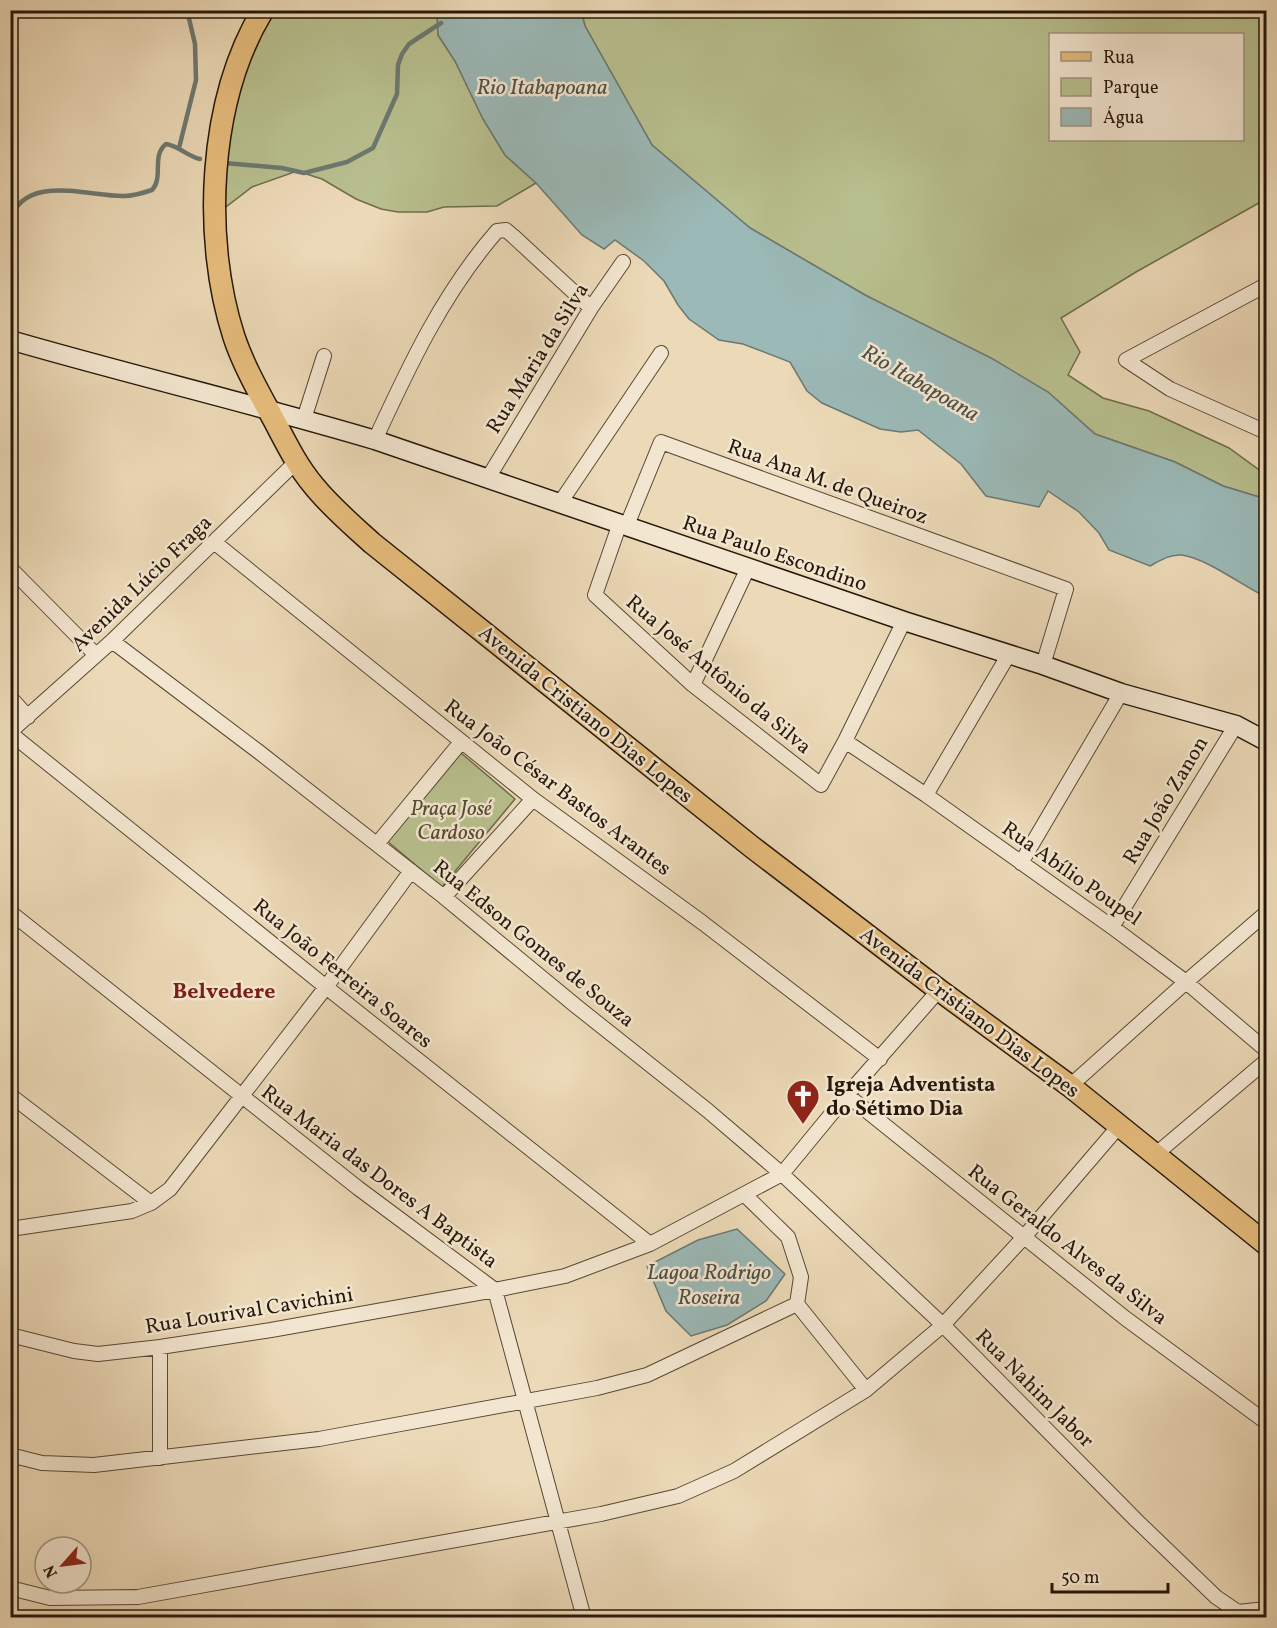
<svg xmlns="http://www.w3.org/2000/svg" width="1277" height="1628" font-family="Vollkorn,serif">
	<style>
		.green { fill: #b8bf8e; stroke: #6f6c4c; stroke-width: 1.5; fill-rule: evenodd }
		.water { fill: #9bb9b7; stroke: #6c7971; stroke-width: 1.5 }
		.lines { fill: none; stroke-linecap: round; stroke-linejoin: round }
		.stream { stroke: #6c7971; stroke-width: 4.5 }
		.street-casing { stroke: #584834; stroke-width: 16 }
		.secondary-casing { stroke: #261809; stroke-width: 21 }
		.primary-casing { stroke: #261809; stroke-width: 24 }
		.street { stroke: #f3e6d0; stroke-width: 14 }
		.secondary { stroke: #f3e6d0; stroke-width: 18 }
		.primary { stroke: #e6bc7c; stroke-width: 21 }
		.labels { text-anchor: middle; stroke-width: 5; stroke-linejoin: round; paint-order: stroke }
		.street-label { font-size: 21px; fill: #261809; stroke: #f3e6d0 }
		.park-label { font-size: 21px; font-style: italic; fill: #524a31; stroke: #f3e6d0 }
		.poi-label { font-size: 21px; font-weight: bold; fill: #261809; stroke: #f3e6d0; text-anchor: start }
		.water-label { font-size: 22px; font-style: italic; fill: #4f5046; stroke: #f3e6d0 }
		.neighbourhood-label { font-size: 22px; font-weight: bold; fill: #7a1f14; stroke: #f3e6d0 }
	</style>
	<rect width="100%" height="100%" fill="#ecd9b7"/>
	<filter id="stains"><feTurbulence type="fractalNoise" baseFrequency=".00333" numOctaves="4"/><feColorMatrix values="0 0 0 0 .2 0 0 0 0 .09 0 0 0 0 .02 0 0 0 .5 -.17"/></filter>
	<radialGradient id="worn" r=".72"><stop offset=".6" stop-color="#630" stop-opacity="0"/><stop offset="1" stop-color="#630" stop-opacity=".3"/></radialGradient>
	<!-- green -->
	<path class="green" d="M273 11H437L438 35 455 61 483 119 505 155 536 183 497 206 444 207 427 212H398L381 209 356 199 322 179 297 171 252 187 218 213 223 156 249 55Z
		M581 11H1266V199L1136 272 1061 318 1080 352 1068 375 1103 398 1149 411 1229 448 1266 475V499L1223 486 1175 462 1095 434 1048 392 865 295 750 228 652 145 585 26ZM1050 34H1242V140H1050Z
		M461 753 515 799 442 887 387 841Z"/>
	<!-- water -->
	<path class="water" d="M437 11H581L585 26 652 145 750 228 865 295 993 359 1048 392 1095 434 1175 462 1223 486 1266 499V597C1242 586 1207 558 1181 555 1170 554 1159 561 1150 566L1109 550 1099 533 1079 512 1048 491 1039 507 986 496 961 464 918 430 901 432 880 429 822 403 807 391 790 362 743 344 719 340 689 319 678 305 664 281 644 261 615 240 604 249 582 235 536 183 505 155 483 119 455 61 438 35Z
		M737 1229 785 1274 766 1301 727 1325 691 1336 666 1311 647 1266 698 1240Z"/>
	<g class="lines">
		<!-- stream -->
		<path class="stream" d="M179 148 196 80 195 44 187 10
			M224 163 282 168 304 173 347 162 373 148 397 94 398 65 402 54 409 44 441 23
			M10 221C24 172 90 197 124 196 134 196 143 193 152 190 164 177 151 156 166 144 179 146 187 156 200 159"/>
		<defs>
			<path id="street" d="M1266 285 1126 360 1170 389 1266 432
				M304 419 324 356
				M375 440C409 366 443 293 497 231L506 230 513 236 591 308
				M488 478 591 308 623 262
				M560 503 661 353
				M620 523 595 595 693 685 821 785 845 741 904 621
				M627 525 661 442 1066 589 1043 665
				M214 542 533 799 703 923 880 1059
				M10 568 96 655
				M112 641 259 752 444 897 576 1006 707 1110 782 1174 943 1325 1136 1520 1216 1597 1238 1612 1266 1609
				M693 685 748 568
				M10 697 28 717
				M10 732 112 641 297 461
				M10 733 326 987 650 1244
				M845 741 926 795 1112 927 1186 982 1266 1050
				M926 795 1009 654
				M377 844 461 742
				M1021 863 1121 693
				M444 897 533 799
				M10 912 358 1188 495 1290
				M1112 927 1236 725
				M1070 1086 1186 982 1266 913
				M10 1095 151 1203
				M847 1095 1125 1318 1266 1422
				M1156 1154 1266 1061
				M745 1195 788 1237 801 1277 797 1304 866 1390
				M10 1229 132 1211 151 1203 170 1189 326 987 411 871
				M495 1290 584 1618
				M10 1335 74 1351 98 1354 160 1347 271 1330 495 1290 565 1276 650 1244 782 1174 847 1095 939 990
				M160 1347V1458
				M10 1455 42 1463 94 1465 319 1439 597 1388 647 1375 797 1304
				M10 1588 50 1598 138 1597 601 1514 678 1496 734 1471 866 1390 943 1325 1024 1237 1119 1126"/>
			<path id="secondary" d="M10 340C131 375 254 404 375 440L904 621 1043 665 1121 693 1236 725 1266 741"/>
			<path id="primary" d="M263 10C208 101 202 238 234 337 244 367 261 396 276 424 287 445 298 467 314 486 331 507 352 525 372 543L752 847 939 990 1070 1086 1266 1244"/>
		</defs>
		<!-- street casing -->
		<use href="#street" class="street-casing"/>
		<!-- secondary casing -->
		<use href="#secondary" class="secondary-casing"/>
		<!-- primary casing -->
		<use href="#primary" class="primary-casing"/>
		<!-- street -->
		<use href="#street" class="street"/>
		<!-- secondary -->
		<use href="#secondary" class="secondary"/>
		<!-- primary -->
		<use href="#primary" class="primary"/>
	</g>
	<!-- icons -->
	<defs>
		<symbol id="church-pin" viewBox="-11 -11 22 30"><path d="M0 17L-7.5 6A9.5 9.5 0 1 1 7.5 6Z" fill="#8f2418" stroke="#f3e6d0"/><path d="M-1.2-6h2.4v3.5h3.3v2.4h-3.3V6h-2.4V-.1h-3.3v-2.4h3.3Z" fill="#fff"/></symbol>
	</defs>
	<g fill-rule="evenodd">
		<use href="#church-pin" x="784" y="1077" width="38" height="52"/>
	</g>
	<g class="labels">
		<!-- street labels -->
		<g class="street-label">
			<text transform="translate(537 358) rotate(-58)" y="7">Rua Maria da Silva</text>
			<text transform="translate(828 481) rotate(20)" y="7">Rua Ana M. de Queiroz</text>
			<text transform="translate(775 553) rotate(19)" y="7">Rua Paulo Escondino</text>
			<text transform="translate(141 583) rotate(-44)" y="7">Avenida Lúcio Fraga</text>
			<text transform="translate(719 674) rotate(40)" y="7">Rua José Antônio da Silva</text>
			<text transform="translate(586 714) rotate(39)" y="7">Avenida Cristiano Dias Lopes</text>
			<text transform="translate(558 787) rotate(37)" y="7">Rua João César Bastos Arantes</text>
			<text transform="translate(1165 800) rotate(-59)" y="7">Rua João Zanon</text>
			<text transform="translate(1072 873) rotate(35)" y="7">Rua Abílio Poupel</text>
			<text transform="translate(534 943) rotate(39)" y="7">Rua Edson Gomes de Souza</text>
			<text transform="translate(343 973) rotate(39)" y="7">Rua João Ferreira Soares</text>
			<text transform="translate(970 1012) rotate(37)" y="7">Avenida Cristiano Dias Lopes</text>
			<text transform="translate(380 1176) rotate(37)" y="7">Rua Maria das Dores A Baptista</text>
			<text transform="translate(1068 1244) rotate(38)" y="7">Rua Geraldo Alves da Silva</text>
			<text transform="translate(249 1310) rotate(-9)" y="7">Rua Lourival Cavichini</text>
			<text transform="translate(1035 1388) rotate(45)" y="7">Rua Nahim Jabor</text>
		</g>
		<!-- park labels -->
		<g class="park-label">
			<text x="451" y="815">Praça José<tspan x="451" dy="24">Cardoso</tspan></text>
		</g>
		<!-- poi labels -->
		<g class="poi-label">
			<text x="826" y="1091">Igreja Adventista<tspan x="826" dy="24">do Sétimo Dia</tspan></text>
		</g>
		<!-- water labels -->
		<g class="water-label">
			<text x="542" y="94">Rio Itabapoana</text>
			<text transform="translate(921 382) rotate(30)" y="8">Rio Itabapoana</text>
			<text x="709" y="1279">Lagoa Rodrigo<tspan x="709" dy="25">Roseira</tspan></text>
		</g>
		<!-- neighbourhood labels -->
		<g class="neighbourhood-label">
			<text x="224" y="998">Belvedere</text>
		</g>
	</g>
	<!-- margin -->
	<rect width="1277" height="1628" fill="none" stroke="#ecd9b7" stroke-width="36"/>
	<rect x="12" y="12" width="1253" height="1604" fill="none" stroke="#261809" stroke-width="3"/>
	<rect x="18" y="18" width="1241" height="1592" fill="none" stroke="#261809" stroke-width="1.5"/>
	<!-- legend -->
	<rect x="1049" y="33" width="195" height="108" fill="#f3e6d0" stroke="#a19480" stroke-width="1.5"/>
	<rect x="1061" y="52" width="30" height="9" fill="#e6bc7c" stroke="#a19480" stroke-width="1.5"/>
	<text x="1103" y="63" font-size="18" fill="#261809">Rua</text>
	<rect x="1061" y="78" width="30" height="18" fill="#b8bf8e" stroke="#a19480" stroke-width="1.5"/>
	<text x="1103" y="93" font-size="18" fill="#261809">Parque</text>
	<rect x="1061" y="108" width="30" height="18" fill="#9bb9b7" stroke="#a19480" stroke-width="1.5"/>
	<text x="1103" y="123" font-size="18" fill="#261809">Água</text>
	<!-- north arrow -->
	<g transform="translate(63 1565) rotate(242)"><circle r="28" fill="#f3e6d0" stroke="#a19480" stroke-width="1.5"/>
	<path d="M0-4.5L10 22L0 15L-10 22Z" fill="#8f2418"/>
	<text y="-9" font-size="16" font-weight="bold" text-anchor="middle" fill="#261809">N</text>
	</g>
	<!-- scale -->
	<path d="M1052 1583v9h116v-9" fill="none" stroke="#261809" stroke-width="3"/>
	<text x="1061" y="1583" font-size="18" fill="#261809" stroke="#f3e6d0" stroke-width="4.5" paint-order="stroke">50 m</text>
	<rect width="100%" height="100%" filter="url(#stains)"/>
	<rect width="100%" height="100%" fill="url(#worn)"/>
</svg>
